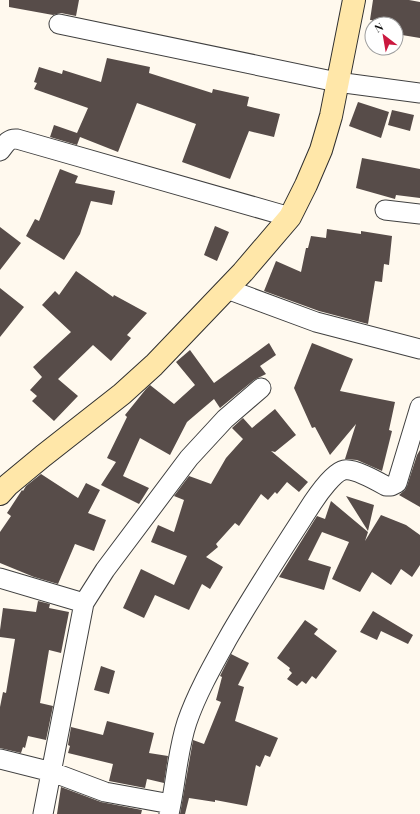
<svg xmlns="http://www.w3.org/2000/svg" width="420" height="814" font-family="'Playfair Display',serif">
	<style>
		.building { fill: #574c49 }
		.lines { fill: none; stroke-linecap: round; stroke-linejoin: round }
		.street-casing { stroke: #404040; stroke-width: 21 }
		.secondary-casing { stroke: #2f2f2f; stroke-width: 24 }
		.street { stroke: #fff; stroke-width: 19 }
		.secondary { stroke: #ffe7a9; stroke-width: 22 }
	</style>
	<rect width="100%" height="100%" fill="#fff9ee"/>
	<!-- building -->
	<path class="building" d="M9 0H79L76 16 61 13 53 15 9 7Z
		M373 0H409L420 2V38L396 34V24H372V31L370 30 372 20H370Z
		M107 58 150 67 149 73 212 93 213 89 249 97 247 106 280 114 274 137 249 131 230 179 182 162 196 124 137 103 118 152 80 137 77 145 50 137 54 125 77 133 88 108 34 89 37 83 34 82 39 67 62 74 63 70 101 82Z
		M358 102 389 112 381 138 349 126Z
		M392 110 414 115 410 131 388 125Z
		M362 158 420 169V198L396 195 395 199 356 188Z
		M60 169 78 176 75 183 115 191 112 205 91 201 80 234 64 260 26 236 35 219 39 221Z
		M215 226 229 232 217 261 204 255Z
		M0 227 21 243 0 270Z
		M327 229 361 234V231L392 236 389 265 384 264 382 282 375 281 368 324 319 311 264 291 276 261 301 272 306 248H308L311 236 326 238Z
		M76 271 113 297 114 295 147 313 127 335 131 338 111 361 93 345 58 379 78 396 54 421 32 401 37 396 30 390 42 377 33 367 71 332 42 305 55 291 59 295Z
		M0 288 24 307 0 337Z
		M269 343 276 355 260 366 266 374 254 380 220 408 214 399 187 422 170 455 140 438 123 476 149 488 139 504 101 485 116 462 107 458 127 417 125 415 146 389 150 385 174 404 195 385 176 362 190 350 214 383Z
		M312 343 353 359 340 391 395 402 389 430 392 431 382 471 357 460 345 459 356 424 330 455 315 427 312 428 294 388Z
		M275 409 296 435 275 452 271 451 308 482 299 492 287 482 277 494 275 492 268 500 261 494 239 526 235 523 216 544 218 547 206 557 223 567 210 589 202 584 189 610 155 595 144 618 123 608 141 569 174 585 187 556 151 542 158 525 174 532 184 500 174 496 189 476 211 484 226 458 243 439 232 428 243 418 252 428Z
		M420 450V507L399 495 405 490 407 486 417 455Z
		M41 474 78 498 86 483 100 490 88 513 106 520 94 551 75 544 58 584 34 577 0 563V532L11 516 7 513 22 490 23 491 26 486Z
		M346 496 374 505 368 531Z
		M331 501 368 532 365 541 381 515 406 525 420 535V565L412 577 401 569 391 585 372 572 360 592 332 579 349 542 322 532 308 560 331 567 324 590 279 577 317 516 325 519Z
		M38 601 50 604 49 608 69 612 61 653 49 650 40 703 53 706 46 740 28 736 25 748 23 747 21 753 0 748V707L3 692 6 693 15 639 0 637V630L3 608 36 612Z
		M373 611 413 635 408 644 381 631 377 640 360 632Z
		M305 620 318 629 314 634 337 651 316 679 312 676 306 684 302 681 297 686 287 679 292 673 289 670 290 668 277 658Z
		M231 654 249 663 238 685 244 687 235 721 278 738 270 757 265 755 260 767 256 765 247 806 215 800V802L189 798 185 814H180L193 740 204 744 221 702 216 700 222 677 220 676Z
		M101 666 115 671 109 694 94 690Z
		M107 721 154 733 149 753 168 756 164 783 147 779 145 788 109 781 113 764 68 753 70 746 68 745 71 727 103 735Z
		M61 787 101 802 142 810 141 814H57Z"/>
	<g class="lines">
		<defs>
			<path id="street" d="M59 24 337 82 420 93
				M0 151C5 145 8 138 17 139L290 217
				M385 210 420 214
				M227 289 316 322 420 349
				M0 578 84 603
				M0 759 52 772 105 792 171 804
				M43 814 84 603 105 570 189 458 225 419 261 388
				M169 814C176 784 177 752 187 722 197 693 213 665 228 638 255 591 284 547 313 502 319 493 334 472 344 470 354 468 377 481 386 486H391L397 483 420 407"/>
			<path id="secondary" d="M0 494 8 485 43 456 122 394 154 365 243 272 290 217 306 185 321 150 331 116 354 0"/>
		</defs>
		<!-- street casing -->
		<use href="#street" class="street-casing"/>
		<!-- secondary casing -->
		<use href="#secondary" class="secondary-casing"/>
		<!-- street -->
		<use href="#street" class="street"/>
		<!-- secondary -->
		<use href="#secondary" class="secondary"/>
	</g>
	<!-- north arrow -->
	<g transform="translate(384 36) rotate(329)"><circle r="19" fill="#ffffff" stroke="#9e9e9e"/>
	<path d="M0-3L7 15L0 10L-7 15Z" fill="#cb183f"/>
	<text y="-6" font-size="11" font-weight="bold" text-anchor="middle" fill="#0d0d0d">N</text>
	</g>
</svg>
